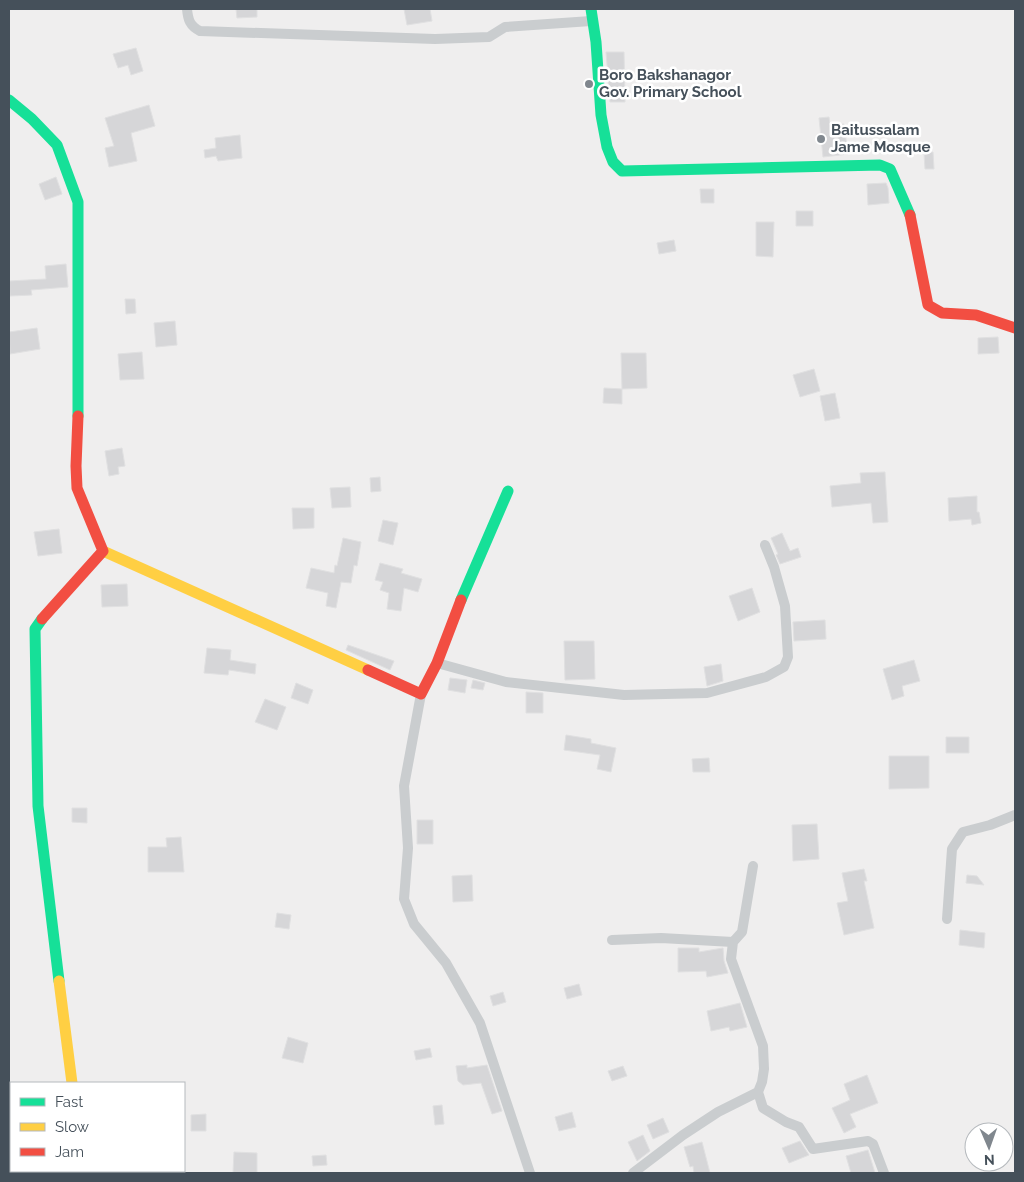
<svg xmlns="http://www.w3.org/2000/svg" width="1024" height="1182" font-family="Raleway,sans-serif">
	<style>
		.building { fill: #d6d6d8; stroke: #e0e0e1 }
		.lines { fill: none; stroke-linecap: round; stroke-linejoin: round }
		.street { stroke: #cacdcf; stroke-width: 10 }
		.fast { stroke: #16e098; stroke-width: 11 }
		.slow { stroke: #ffcf43; stroke-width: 11 }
		.jam { stroke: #f24e42; stroke-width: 11 }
		.poi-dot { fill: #80878e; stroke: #fff; stroke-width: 2 }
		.labels { text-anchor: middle; stroke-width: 5; stroke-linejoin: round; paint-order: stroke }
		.poi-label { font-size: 15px; font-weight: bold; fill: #45505a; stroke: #fff; text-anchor: start }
	</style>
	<rect width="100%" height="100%" fill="#efeeee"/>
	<!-- building -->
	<path class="building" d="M236 9H257V17L237 18Z
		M404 9H430L432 21 407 25Z
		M136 48 143 71 131 75 128 65 118 68 113 54Z
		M606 52H624L625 102H610Z
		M149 105 155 126 131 133 137 161 109 167 105 148 114 146 105 118Z
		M829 117 830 125 844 124 848 154 823 157 819 118Z
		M240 135 242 158 218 161 216 156 205 158 204 150 216 148 215 138Z
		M933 152 934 169H925L924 153Z
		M56 177 62 194 45 200 39 184Z
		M886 183 888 188 889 203 868 205 867 184Z
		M700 189H714V203H701Z
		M796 211H813V226H796Z
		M756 222H774L773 257 756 256Z
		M674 240 676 251 659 254 657 243Z
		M66 264 68 287 31 290 32 295 10 296 9 281 46 279 45 266Z
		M125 299H135L136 313 126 314Z
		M175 321 177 345 156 347 154 323Z
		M37 328 40 349 10 354 9 332Z
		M998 337 999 353 978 354V338Z
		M142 352 144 379 120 380 118 354Z
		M621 353H646L647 388 622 389Z
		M814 369 820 391 800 397 793 375Z
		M604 388 622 389V404L603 403Z
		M835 393 840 418 825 421 820 396Z
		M122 448 125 466 118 467 119 474 109 476 105 451Z
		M885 472 888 522 873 523 871 503 832 507 830 486 861 483 860 473Z
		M380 477 381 491 371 492 370 478Z
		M350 487 351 507 332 508 330 488Z
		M977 496V512H979L981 523 972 525 971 519 949 521 948 498Z
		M292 508H314V528L293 529Z
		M383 520 398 523 393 545 378 541Z
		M59 529 62 553 38 556 34 532Z
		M782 533 790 551 798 548 801 557 780 564 776 555 778 554 771 538Z
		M343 538 361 542 357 566 354 565 351 583 341 582 336 608 326 606 328 593 306 588 311 568 334 573 335 565 337 566Z
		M380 563 403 569 401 573 422 579 418 592 404 588 401 611 387 609 389 593 380 590 383 582 375 580Z
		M127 584 128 606 102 607 101 585Z
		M752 588 760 612 738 621 729 596Z
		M825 620 826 639 794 641 793 622Z
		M564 641H594L595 679 565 680Z
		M348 645 394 661 390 670 346 650Z
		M207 648 231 650 230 660 256 664 255 674 229 670 228 675 204 673Z
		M914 660 920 681 902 686 904 696 892 700 883 669Z
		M721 664 723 681 707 686 704 667Z
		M450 678 467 680 465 693 448 690Z
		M473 680 485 683 483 690 471 688Z
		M296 683 313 690 308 704 291 698Z
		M526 692 543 693V713H526Z
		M265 699 286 707 277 730 255 722Z
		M566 735 591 739V743L616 748 611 772 597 769 600 755 564 750Z
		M946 737H969V753H946Z
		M889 756H929V788L889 789Z
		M709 758 710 772H693L692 759Z
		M72 808H87V823L72 822Z
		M417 820H433V844H417Z
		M817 824 819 859 793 861 792 825Z
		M181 837 184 872H148V847H167L166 838Z
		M864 869 867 881H864L874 928 844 935 837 903 848 901 842 873Z
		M472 875 473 901 453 902 452 876Z
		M967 875 977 876 984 885 966 883Z
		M277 913 291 915 289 929 275 927Z
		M960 930 985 933 984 948 959 945Z
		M678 948H699V952L723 948 724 961 728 973 707 977 706 971 678 972Z
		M579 984 582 995 567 999 564 988Z
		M503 992 506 1002 493 1006 490 996Z
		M740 1003 747 1027 730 1031 729 1027 711 1031 707 1011Z
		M288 1037 308 1043 303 1063 282 1058Z
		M430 1048 432 1057 416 1060 414 1051Z
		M467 1065V1068L487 1065 502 1111 492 1114 481 1083 463 1085 458 1081 456 1066Z
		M623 1066 627 1076 612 1081 608 1071Z
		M867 1075 878 1103 850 1114 856 1127 844 1133 832 1108 850 1100 844 1084Z
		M442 1105 444 1124 435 1125 433 1106Z
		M572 1112 576 1127 559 1131 555 1117Z
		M206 1114V1131H191V1115Z
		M663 1118 669 1132 653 1139 647 1125Z
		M643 1135 650 1151 637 1161 628 1142Z
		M800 1141 809 1155 789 1163 782 1148Z
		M702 1142 710 1173H694L693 1166 690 1167 684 1147Z
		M868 1150 875 1173H851L846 1156Z
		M234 1152 257 1153V1173H233Z
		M326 1155 327 1165 313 1166 312 1156Z"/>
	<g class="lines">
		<!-- street -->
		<path class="street" d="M187 9C188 20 190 26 200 31L435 39 489 37 505 27 591 21
			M437 663 506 682 624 695 707 693 766 677 784 667 788 657 785 606 774 567 765 545
			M421 694 404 786 408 848 404 899 414 924 446 963 480 1023 530 1173
			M753 866 742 932 733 942 731 959 763 1046 764 1069 762 1082 758 1092 763 1108 786 1122 799 1127 813 1149 868 1141 873 1144 884 1173
			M947 919 952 849 963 832 990 825 1015 815
			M612 940 661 938 733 942
			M9 1094H11
			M87 1171V1173
			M633 1173 683 1135 718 1112 758 1092"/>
		<!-- fast -->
		<path class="fast" d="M591 9 596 42 601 115 607 147 613 162 622 171 880 165 890 169 910 215
			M9 100 32 119 57 145 78 202V416
			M461 600 508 491
			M42 619 35 629 38 806 59 981"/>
		<!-- slow -->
		<path class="slow" d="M103 551 368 670
			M59 981 72 1083"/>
		<!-- jam -->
		<path class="jam" d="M910 215 928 305 942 313 976 315 1015 328
			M42 619 103 551 77 488 76 466 78 416
			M368 670 421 694 437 663 461 600"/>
	</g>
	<!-- markers -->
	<g class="poi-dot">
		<circle cx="589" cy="84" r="5"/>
		<circle cx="821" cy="139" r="5"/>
	</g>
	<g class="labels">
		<!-- poi labels -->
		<g class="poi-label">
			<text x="599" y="80">Boro Bakshanagor<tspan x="599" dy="17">Gov. Primary School</tspan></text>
			<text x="831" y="135">Baitussalam<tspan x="831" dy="17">Jame Mosque</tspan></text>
		</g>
	</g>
	<!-- border -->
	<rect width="1024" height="1182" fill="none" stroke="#45505a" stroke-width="20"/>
	<!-- legend -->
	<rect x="10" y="1082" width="175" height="90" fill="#ffffff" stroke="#b5b9bd"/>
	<rect x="20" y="1098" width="25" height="8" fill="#16e098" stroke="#b5b9bd"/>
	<text x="55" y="1107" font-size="15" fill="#45505a">Fast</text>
	<rect x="20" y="1123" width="25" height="8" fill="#ffcf43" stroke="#b5b9bd"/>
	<text x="55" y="1132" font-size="15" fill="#45505a">Slow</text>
	<rect x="20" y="1148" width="25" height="8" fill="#f24e42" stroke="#b5b9bd"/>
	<text x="55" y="1157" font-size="15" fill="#45505a">Jam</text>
	<!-- north arrow -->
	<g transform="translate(989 1147) rotate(178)"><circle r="24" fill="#ffffff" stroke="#b5b9bd"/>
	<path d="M0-4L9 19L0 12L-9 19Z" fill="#80878e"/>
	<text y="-8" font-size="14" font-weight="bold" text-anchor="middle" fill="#45505a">N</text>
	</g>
</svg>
